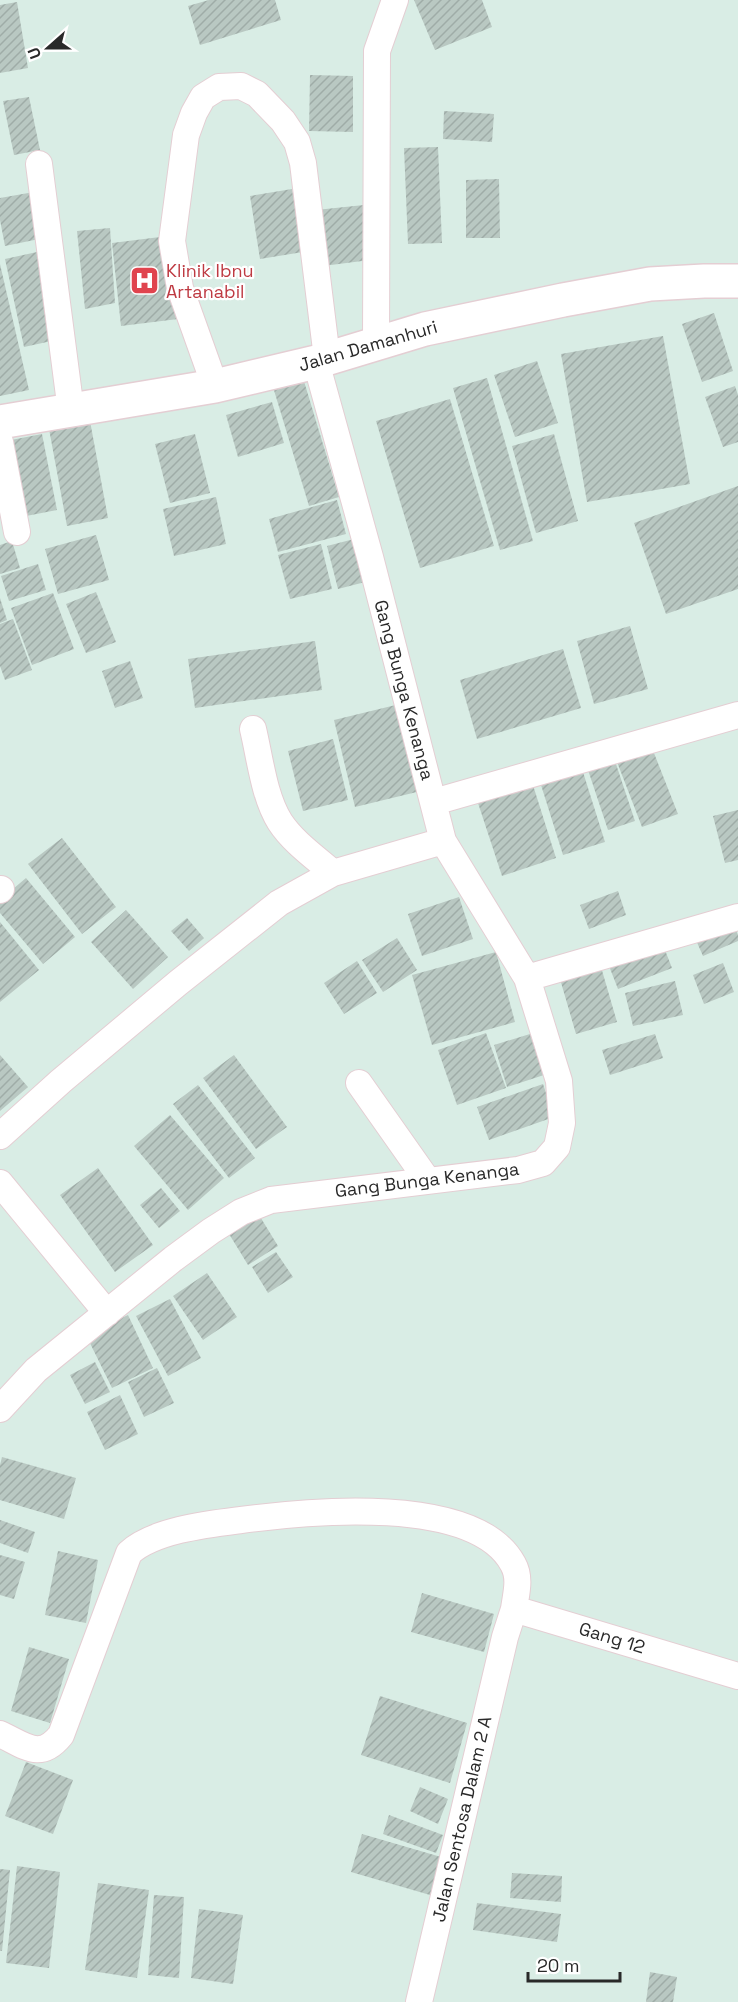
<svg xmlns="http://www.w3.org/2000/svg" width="738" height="2002" font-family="'Space Grotesk',sans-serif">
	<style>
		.building { fill: url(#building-hatch) }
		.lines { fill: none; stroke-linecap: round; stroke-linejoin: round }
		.minor-casing { stroke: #e4ced3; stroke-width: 28 }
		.tertiary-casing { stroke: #e4ced3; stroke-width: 36 }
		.minor { stroke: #fff; stroke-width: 26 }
		.tertiary { stroke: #fff; stroke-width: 33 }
		.labels { text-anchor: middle; stroke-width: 4.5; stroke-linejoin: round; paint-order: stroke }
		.health-label { font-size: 18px; fill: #be3a42; stroke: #fff; text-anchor: start }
		.street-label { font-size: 18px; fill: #292929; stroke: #fff }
	</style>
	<defs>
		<pattern id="building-hatch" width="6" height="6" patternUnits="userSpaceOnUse" patternTransform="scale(1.5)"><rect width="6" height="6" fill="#b9c8c2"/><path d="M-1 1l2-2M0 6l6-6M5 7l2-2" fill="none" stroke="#9faca7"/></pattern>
	</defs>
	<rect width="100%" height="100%" fill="#d9ede5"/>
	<!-- building -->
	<path class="building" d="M209 0H275L281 20 200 45 188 6Z
		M414 0H482L492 27 435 50Z
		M17 2 28 68 0 73V5Z
		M310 75 353 76V132L309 131Z
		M29 97 40 150 14 155 3 101Z
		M444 111 494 114 492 142 443 139Z
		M438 147 442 243 408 244 404 148Z
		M499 179 500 238H466V180Z
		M292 189 303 252 260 259 250 196Z
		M34 192 44 238 5 246 0 220V198Z
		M364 205 370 260 323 266 316 210Z
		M110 228 115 303 85 309 77 231Z
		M168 236 178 319 121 326 112 243Z
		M37 252 56 340 24 347 5 259Z
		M0 264 29 390 0 396Z
		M714 313 733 371 702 382 682 324Z
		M663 336 690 484 587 502 561 354Z
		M537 361 558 423 515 437 494 375Z
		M303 378 339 497 309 506 273 387Z
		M487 378 533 541 500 550 453 388Z
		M735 386 738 395V442L723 447 705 397Z
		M450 399 494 546 420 568 376 421Z
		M272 402 284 443 238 457 226 415Z
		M90 421 108 518 67 526 49 429Z
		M42 434 57 510 21 517 6 441Z
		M195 434 210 493 170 503 155 444Z
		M554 434 578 521 536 533 512 446Z
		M738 486V589L666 614 634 523Z
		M216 497 226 544 174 556 163 509Z
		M337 500 346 534 278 552 269 519Z
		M96 535 109 580 58 594 45 549Z
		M358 538 369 581 338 589 327 546Z
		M12 541 20 568 0 574V545Z
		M321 544 332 589 290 599 278 555Z
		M38 564 46 590 9 601 1 576Z
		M96 592 116 642 86 653 66 604Z
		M53 593 74 649 32 665 11 608Z
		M0 598 7 620 0 623Z
		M13 619 32 670 5 680 0 666V624Z
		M630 626 648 689 594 704 577 641Z
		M315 641 322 690 195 708 188 659Z
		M563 649 581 708 477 739 460 680Z
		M130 661 143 698 115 708 102 671Z
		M404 703 425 790 355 807 334 720Z
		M333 739 348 800 303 811 288 751Z
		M652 748 678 814 642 827 617 762Z
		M614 758 635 821 608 830 587 767Z
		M583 772 605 842 563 855 541 785Z
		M532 782 556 858 502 876 477 800Z
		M738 810V860L725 863 713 816Z
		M62 838 116 907 82 934 28 864Z
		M26 878 75 937 43 964 0 913V900Z
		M618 891 626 915 589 929 580 905Z
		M459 897 473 939 422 956 408 914Z
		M126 910 168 957 133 989 91 942Z
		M187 918 204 938 189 951 171 931Z
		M732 921 738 935V941L703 956 695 938Z
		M0 922 39 970 0 1002Z
		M397 938 417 970 383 992 362 960Z
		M663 945 672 968 618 989 609 966Z
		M496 952 515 1022 432 1045 412 975Z
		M357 961 377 993 344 1014 324 983Z
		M723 963 734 992 704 1004 693 975Z
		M601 967 617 1022 576 1034 560 979Z
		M675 981 683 1015 633 1026 625 993Z
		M486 1033 506 1088 457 1105 438 1050Z
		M530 1034 544 1075 507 1087 494 1045Z
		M655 1034 663 1058 610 1075 602 1050Z
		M0 1055 28 1087 0 1111Z
		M234 1055 287 1127 256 1149 203 1078Z
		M543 1084 554 1117 489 1140 477 1107Z
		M198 1085 255 1158 229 1178 173 1104Z
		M170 1115 224 1178 188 1210 134 1146Z
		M98 1168 153 1245 115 1272 60 1195Z
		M161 1188 180 1211 159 1228 140 1205Z
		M256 1210 278 1246 248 1265 226 1229Z
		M276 1252 293 1277 268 1293 252 1267Z
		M207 1273 237 1317 203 1340 173 1296Z
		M170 1299 201 1358 168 1376 136 1316Z
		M128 1315 153 1368 112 1388 86 1335Z
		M95 1362 110 1392 85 1404 70 1375Z
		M157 1368 174 1403 144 1417 128 1382Z
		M120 1395 138 1434 105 1450 87 1412Z
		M2 1457 76 1478 64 1519 0 1500V1465Z
		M0 1520 35 1532 28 1553 0 1543Z
		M58 1551 98 1560 86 1623 45 1615Z
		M0 1555 25 1562 14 1599 0 1595Z
		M422 1593 494 1614 484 1652 411 1632Z
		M29 1647 69 1659 50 1723 11 1711Z
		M380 1696 467 1723 450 1783 361 1755Z
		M26 1762 73 1780 53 1834 5 1816Z
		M420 1787 448 1799 438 1824 410 1811Z
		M389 1815 443 1835 436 1853 383 1834Z
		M362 1834 441 1857 430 1895 351 1872Z
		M17 1866 60 1872 49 1968 6 1963Z
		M0 1869 10 1870 2 1951H0Z
		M512 1873 562 1876 561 1902 510 1898Z
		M98 1883 149 1890 137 1978 85 1970Z
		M154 1895 184 1897 179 1978 148 1975Z
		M477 1903 561 1914 557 1942 473 1930Z
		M199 1909 243 1915 233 1984 191 1978Z
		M650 1972 677 1977 673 2002H646Z"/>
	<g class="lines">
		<defs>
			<path id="minor" d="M39 164 71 411
				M376 344 377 51 395 0
				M215 386 180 288 172 241 186 135 194 113 203 97 219 87 241 86 257 94 283 121 297 142 303 163 327 358
				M0 442 17 532
				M253 729C260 758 264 797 280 822 293 842 316 858 333 873
				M434 802 738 715
				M0 890 1 889
				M527 978 738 917
				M359 1083 428 1181
				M0 1136 61 1081 178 983 279 903 333 873 443 841
				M0 1183 107 1313
				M0 1409 36 1370 173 1259 211 1231 241 1212 271 1200 518 1170 543 1163 557 1147 562 1123 559 1081 527 978 443 841 370 557 316 362
				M0 1734C26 1746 40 1761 61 1735L129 1553C154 1530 209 1524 241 1520 308 1511 475 1494 513 1564 521 1578 516 1594 514 1609
				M419 2002 505 1637 514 1609 738 1676"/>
			<path id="tertiary" d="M0 422 215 386 316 362 425 329 563 300 650 284 704 281H738"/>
		</defs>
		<!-- minor casing -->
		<use href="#minor" class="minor-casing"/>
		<!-- tertiary casing -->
		<use href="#tertiary" class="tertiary-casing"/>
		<!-- minor -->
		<use href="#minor" class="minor"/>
		<!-- tertiary -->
		<use href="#tertiary" class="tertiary"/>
	</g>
	<!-- icons -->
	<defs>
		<symbol id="hospital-square" viewBox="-11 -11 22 22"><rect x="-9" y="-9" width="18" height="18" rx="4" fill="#e0444e" stroke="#fff"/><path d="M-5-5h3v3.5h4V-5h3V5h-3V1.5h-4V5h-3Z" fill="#fff"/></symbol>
	</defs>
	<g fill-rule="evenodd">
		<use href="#hospital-square" x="128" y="264" width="33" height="33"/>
	</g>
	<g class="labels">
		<!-- health labels -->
		<g class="health-label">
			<text x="166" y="277">Klinik Ibnu<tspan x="166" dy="21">Artanabil</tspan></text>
		</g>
		<!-- street labels -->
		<g class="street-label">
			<text transform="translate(368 346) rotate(-16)" y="6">Jalan Damanhuri</text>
			<text transform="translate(404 690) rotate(75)" y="6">Gang Bunga Kenanga</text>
			<text transform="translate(427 1180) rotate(-7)" y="6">Gang Bunga Kenanga</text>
			<text transform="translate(612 1638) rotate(17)" y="6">Gang 12</text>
			<text transform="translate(462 1819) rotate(-77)" y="6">Jalan Sentosa Dalam 2 A</text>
		</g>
	</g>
	<!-- north arrow -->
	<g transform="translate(48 48) rotate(249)" stroke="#ffffff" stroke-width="4.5" paint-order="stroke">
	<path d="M0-4.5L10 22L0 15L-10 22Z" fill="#292929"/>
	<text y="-9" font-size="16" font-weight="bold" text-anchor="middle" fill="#292929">U</text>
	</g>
	<!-- scale -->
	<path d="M528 1972v9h92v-9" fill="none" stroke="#292929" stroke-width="3"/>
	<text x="537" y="1972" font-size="18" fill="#292929" stroke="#ffffff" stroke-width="4.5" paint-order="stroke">20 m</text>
</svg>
